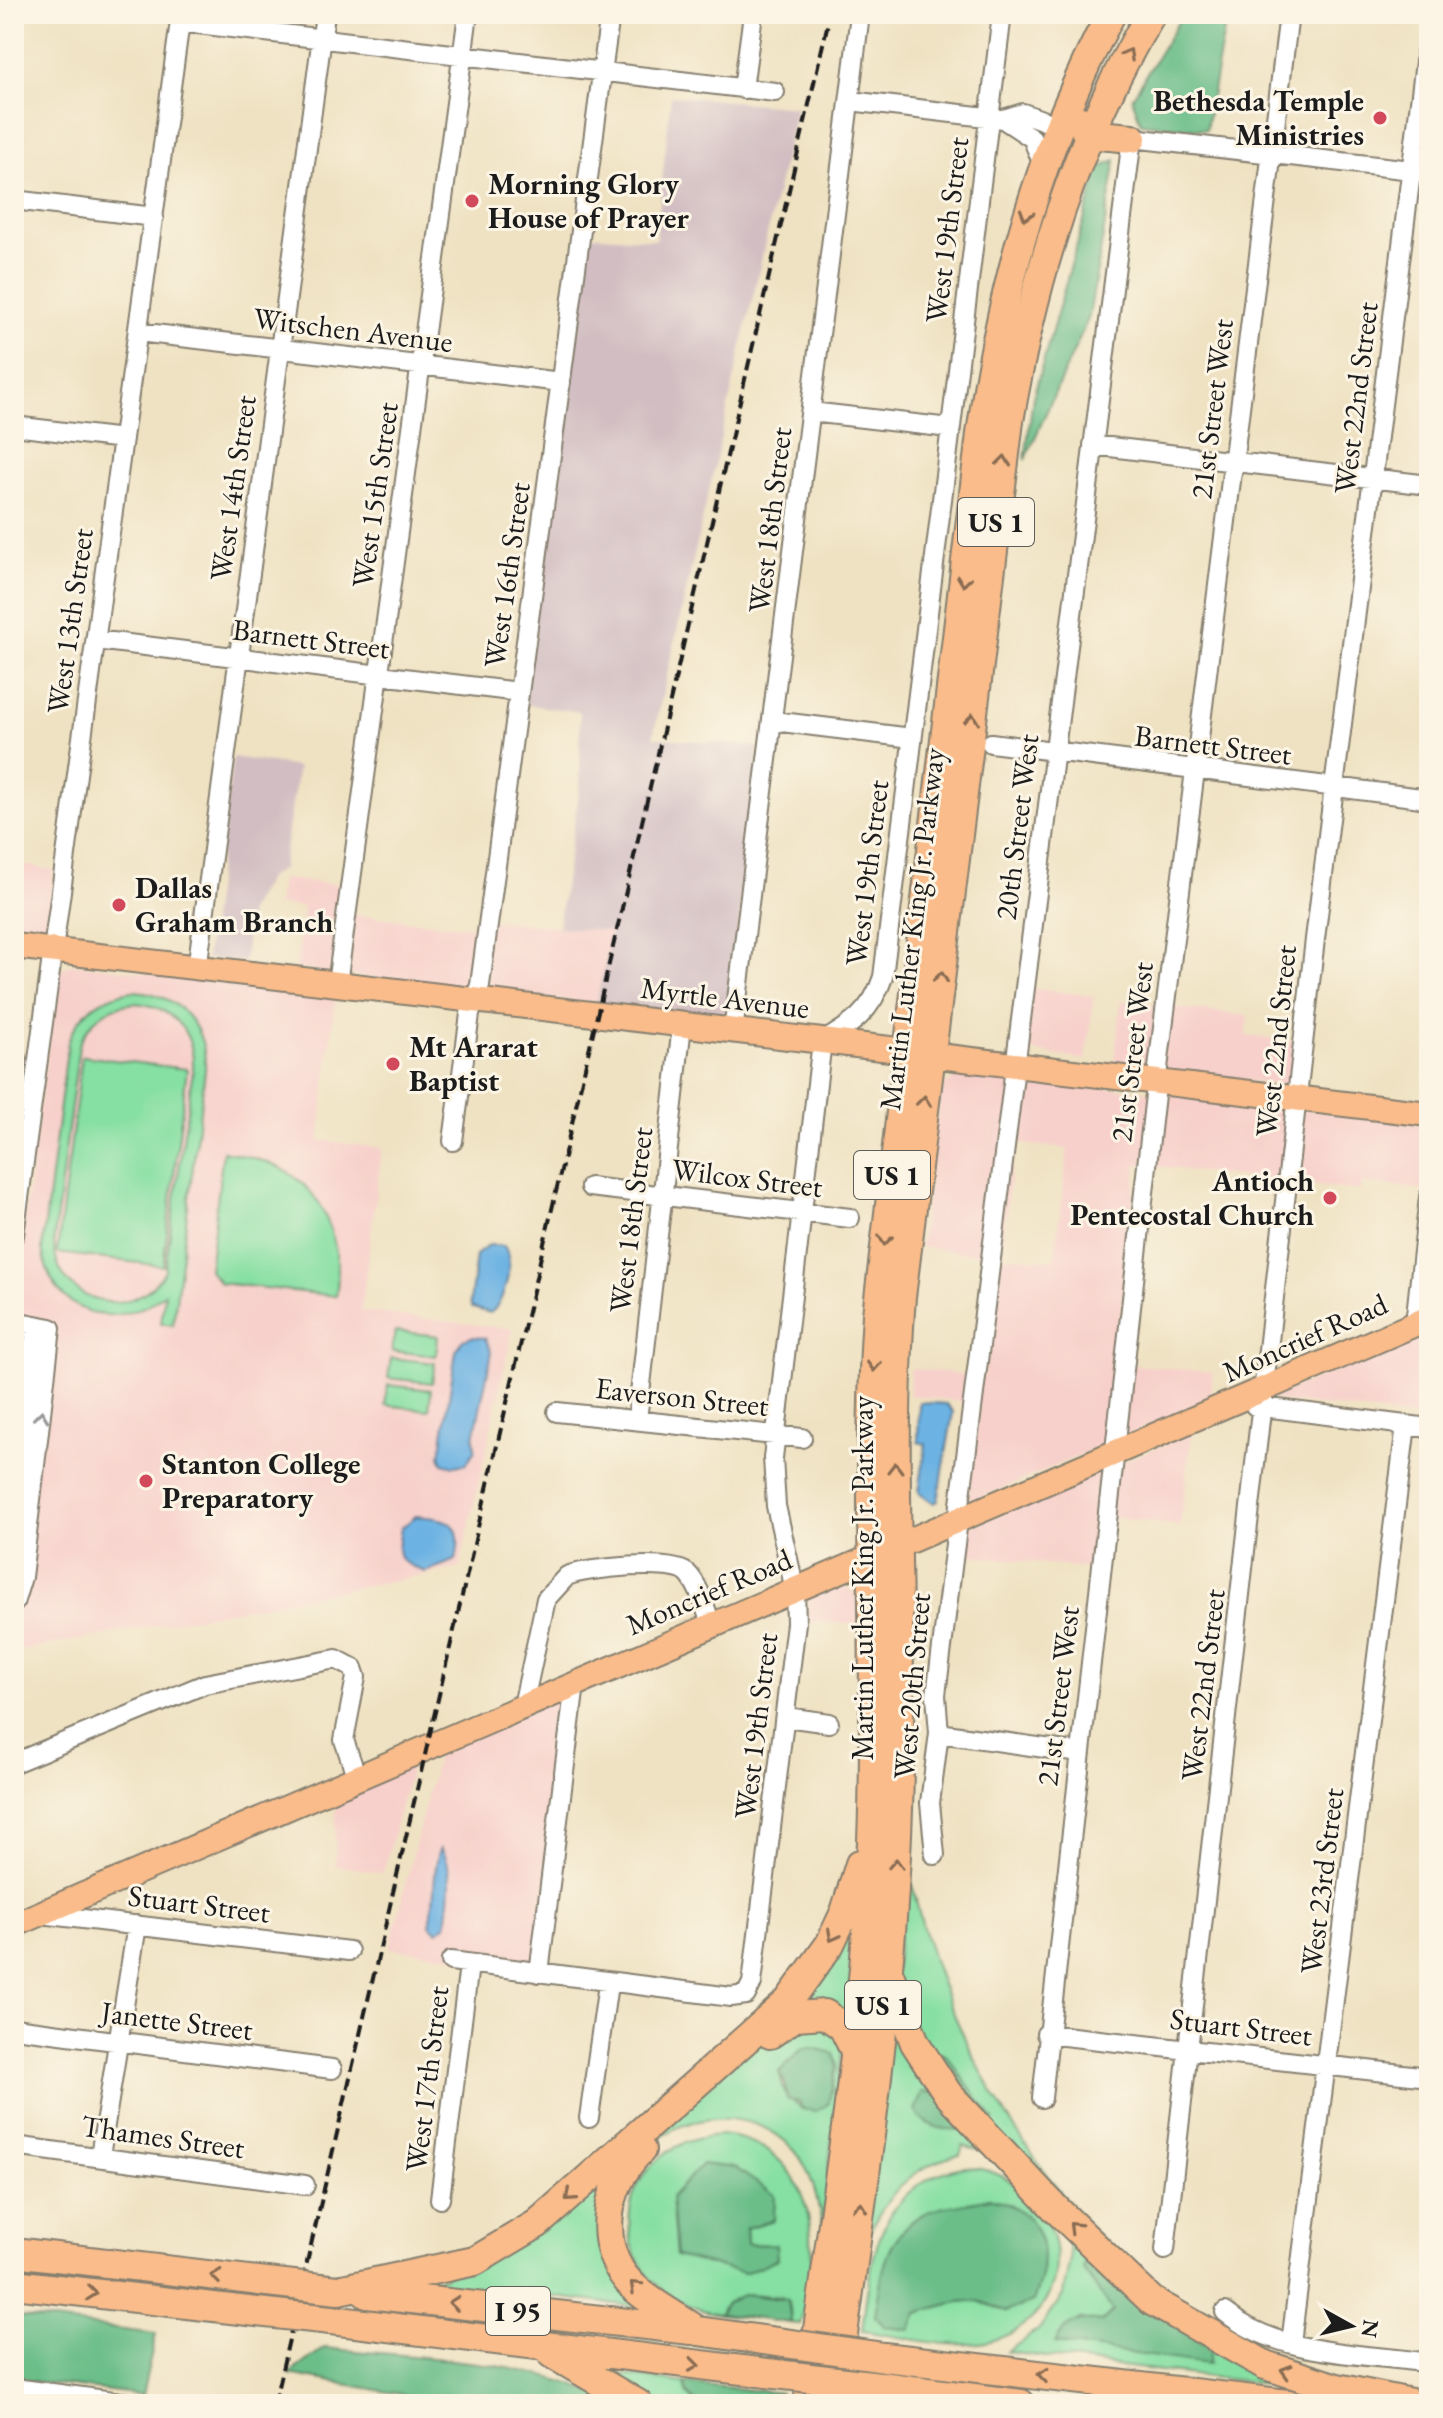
<svg xmlns="http://www.w3.org/2000/svg" width="1443" height="2418" font-family="'EB Garamond',serif">
	<style>
		.built { fill: #f7d0cb; fill-rule: evenodd }
		.industrial { fill: #d2bec2 }
		.green { fill: #86dfa3; stroke: #517e60; stroke-width: 2; fill-rule: evenodd }
		.forest { fill: #6cbe89; stroke: #446d52; stroke-width: 2 }
		.water { fill: #6cb2e3; stroke: #446780; stroke-width: 2 }
		.lines { fill: none; stroke-linecap: round; stroke-linejoin: round }
		.minor-casing { stroke: #867f6f; stroke-width: 22 }
		.major-casing { stroke: #867f6f; stroke-width: 28 }
		.highway-casing { stroke: #867f6f; stroke-width: 32 }
		.minor { stroke: #fff; stroke-width: 18 }
		.major { stroke: #f9bc8a; stroke-width: 24 }
		.highway { stroke: #f9bc8a; stroke-width: 28 }
		.rail { stroke: #1c1c1c; stroke-width: 4; stroke-dasharray: 12 6; stroke-linecap: butt }
		.highway-bridge-casing { stroke: #867f6f; stroke-width: 32; stroke-linecap: butt }
		.highway-bridge { stroke: #f9bc8a; stroke-width: 28 }
		.oneway { stroke: #8a6c53 }
		.oneway2 { stroke: #999 }
		.poi-dot { fill: #d1495b; stroke: #fcf5e5; stroke-width: 3 }
		.labels { text-anchor: middle; stroke-width: 6; stroke-linejoin: round; paint-order: stroke }
		.shield { fill: #fcf5e5; stroke: #5f5d58; stroke-width: 2 }
		.shield-label { font-size: 28px; font-weight: bold; fill: #1c1c1c }
		.poi-label { font-size: 30px; font-weight: bold; fill: #1c1c1c; stroke: #fcf5e5; text-anchor: start }
		.street-label { font-size: 30px; fill: #1c1c1c; stroke: #fcf5e5 }
	</style>
	<rect width="100%" height="100%" fill="#fcf5e5"/>
	<filter id="ink" filterUnits="userSpaceOnUse"><feTurbulence type="fractalNoise" baseFrequency=".0125" numOctaves="2"/><feDisplacementMap in="SourceGraphic" scale="16" xChannelSelector="R" yChannelSelector="G"/><feConvolveMatrix kernelMatrix="1 2 1 2 8 2 1 2 1" color-interpolation-filters="sRGB"/></filter>
	<filter id="wash" filterUnits="userSpaceOnUse"><feTurbulence type="fractalNoise" baseFrequency=".006" numOctaves="4" result="noise"/><feDisplacementMap in="SourceGraphic" scale="32" xChannelSelector="R" yChannelSelector="G"/><feGaussianBlur stdDeviation="1.8" result="paint"/><feColorMatrix in="noise" values="0 0 0 0 0 0 0 0 0 0 0 0 0 0 0 0 0 1.4 0 .05"/><feComposite in="paint" operator="in"/></filter>
	<g filter="url(#wash)">
		<rect width="100%" height="100%" fill="#efe2c2"/>
		<!-- built -->
		<path class="built" d="M14 864 54 870 47 924 42 933 33 937 14 934Z
			M281 879 357 886 354 915 480 928 482 920 611 931 596 1004 296 969 303 907 277 905Z
			M74 964 336 995 319 1140 382 1148 361 1311 513 1329 460 1568 14 1652V1289L58 976 62 969Z
			M1031 988 1094 996 1086 1060 1024 1050Z
			M1121 1001 1248 1016 1246 1036 1310 1043 1306 1088 1114 1064Z
			M959 1075 1132 1090 1429 1124V1190L1362 1183 1361 1191 1137 1164 1115 1363 1213 1372 1209 1400 968 1503 980 1404 909 1395 911 1368 984 1377 1000 1257 920 1247 941 1088ZM1015 1143 1068 1149 1054 1260 1000 1256Z
			M1429 1330V1419L1269 1399Z
			M1192 1433 1180 1526 1100 1516 1093 1569 962 1554 964 1535 969 1527Z
			M838 1584 857 1594 862 1625 807 1621 809 1595Z
			M571 1690 536 1967 390 1948 438 1752Z
			M413 1761 383 1873 335 1865 336 1794Z"/>
		<!-- industrial -->
		<path class="industrial" d="M671 96 796 107 653 737 759 747 728 1019 596 1004 611 931 558 927 580 786V712L523 704 589 235 656 240Z
			M233 757 298 767 282 869 269 877 249 910 244 962 206 958Z"/>
		<!-- green -->
		<path class="green" d="M133 991C178 993 207 1026 205 1070L173 1325 161 1323 165 1293C115 1335 51 1315 42 1248L68 1042C79 1012 101 995 133 991ZM134 1003C171 1005 195 1032 193 1069L165 1270C133 1327 51 1303 54 1238L79 1045C89 1020 107 1006 134 1003Z
			M82 1056 187 1069 163 1266 57 1253Z
			M223 1151C245 1156 269 1160 289 1173 328 1197 343 1253 336 1296L220 1283 209 1270Z
			M395 1331 438 1336 436 1356 392 1351Z
			M391 1358 435 1363 432 1383 388 1378Z
			M388 1385 431 1390 429 1410 385 1405Z
			M907 1858C936 2021 1027 2180 1153 2288 1170 2302 1192 2311 1210 2322 1249 2345 1287 2368 1325 2391L1007 2352 1039 2329 1063 2295 1070 2259 1067 2232 1009 2159 963 2146 960 2155C912 2165 887 2194 867 2237ZM1083 2270 1208 2363 1056 2343 1080 2319 1101 2322 1113 2310Z
			M860 1893 822 2226C818 2200 812 2171 795 2151 751 2100 662 2112 630 2169 621 2184 620 2229 618 2248L667 2310 416 2281 444 2277 757 2042ZM802 2049 837 2066 828 2104 802 2109 785 2094 779 2072Z
			M722 2135C818 2146 823 2251 800 2324L791 2323 790 2307 782 2297 750 2294 719 2314C595 2292 603 2143 722 2135ZM735 2168 774 2220 746 2228 747 2244Z
			M963 2167C1066 2171 1095 2313 990 2341 950 2351 903 2336 862 2331 871 2259 877 2183 963 2167ZM989 2198 1006 2312C971 2293 953 2303 917 2313L958 2207Z
			M595 2371 685 2383 686 2393 696 2403 709 2404H652Z"/>
		<!-- forest -->
		<path class="forest" d="M1183 14H1227L1206 130 1141 123 1132 98Z
			M1116 160 1089 317 1025 460 1033 397 1099 168Z
			M810 2047 833 2053 837 2066 828 2104 816 2111 802 2109 799 2102 787 2100 785 2083 779 2072 802 2049Z
			M936 2052 946 2055 994 2120C969 2131 932 2137 915 2111L922 2092H938Z
			M702 2164 735 2168 775 2195 774 2220 746 2228 747 2244 776 2245 777 2259 745 2273 676 2256 671 2197Z
			M989 2198C1045 2211 1053 2253 1033 2301L1006 2312C971 2293 953 2303 917 2313L910 2330 885 2327 875 2316C881 2277 885 2235 923 2214 937 2206 972 2203 989 2198Z
			M1086 2253 1212 2348 1208 2364 1055 2343C1066 2322 1077 2318 1101 2322L1113 2311 1083 2270Z
			M744 2294 788 2300 791 2323 719 2314 726 2303Z
			M14 2316 156 2334 142 2395 14 2379Z
			M324 2348C414 2358 536 2358 615 2404H455L289 2374Z
			M685 2383 780 2393V2404L696 2403 686 2393Z"/>
		<!-- water -->
		<path class="water" d="M489 1245 504 1246C515 1260 505 1304 490 1313L472 1308 470 1303 476 1255Z
			M472 1337 485 1338 492 1352 474 1437 475 1450 466 1464 454 1466 443 1463 440 1456 456 1351 463 1340Z
			M919 1402 946 1404 953 1412 938 1501 934 1503 919 1492 926 1444 918 1442Z
			M416 1516C451 1519 464 1521 456 1560L425 1572C395 1559 396 1560 401 1528Z
			M441 1848C455 1868 449 1902 446 1925L438 1931 430 1925C435 1906 433 1860 441 1848Z"/>
	</g>
	<g filter="url(#ink)">
		<g class="lines">
			<defs>
				<path id="minor" d="M180 22 775 92
					M743 89 753 14
					M850 101 1003 119 1032 138 1043 164
					M1003 119 1023 113 1058 126
					M14 200 154 217
					M138 332 561 382
					M811 412 950 428
					M14 426 123 439
					M1093 445 1429 485
					M96 640 519 692
					M773 721 912 738
					M991 743 1429 799
					M197 969 325 14
					M337 984 468 14
					M733 1032 860 14
					M453 1141 470 1014 480 985 610 14
					M590 1187 850 1218
					M14 1235 181 14
					M14 1321 51 1328 22 1577 14 1603
					M1415 1324 1429 1197
					M1255 1406 1429 1428
					M557 1412 802 1438
					M637 1420 682 1025
					M14 1520 36 1326
					M523 1706 546 1599 567 1576C587 1568 674 1559 688 1574 700 1586 705 1610 712 1625
					M786 1717 829 1723
					M939 1733 1080 1753
					M14 1763 205 1684 336 1659 353 1668 356 1677 344 1740 357 1778
					M935 1855 930 1803 939 1733 936 1695 1132 138 1429 172
					M41 1914 349 1951
					M451 1961 731 1997 746 1995 752 1983 796 1623 795 1590 776 1506 773 1458 820 1058 822 1042C852 1025 872 1011 883 977L1002 14
					M539 1973 575 1684
					M14 2028 332 2069
					M1046 2034 1429 2077
					M1042 2098 1158 1068 1289 14
					M589 2118 608 1984
					M14 2146 305 2185
					M100 2156 137 1925
					M440 2199 469 1965
					M1165 2250 1315 939 1429 30
					M1225 2312C1279 2356 1362 2353 1429 2363
					M1291 2343 1406 1425
					M14 2388 136 2404"/>
				<path id="major" d="M14 946 907 1051
					M930 1055 1429 1114
					M14 1925 1429 1318"/>
				<path id="highway" d="M1081 121 1087 134 1132 138
					M889 1974 915 2043 948 2094 1056 2209 1152 2301 1265 2365 1337 2388 1416 2404
					M770 2034 796 2016 825 2014 843 2027 855 2051
					M641 2150C604 2186 593 2251 636 2289 654 2305 678 2317 698 2331
					M14 2252 267 2282
					M14 2284 257 2312
					M338 2290 475 2261 537 2224 788 2002 830 1944 845 1912 860 1864
					M367 2294 691 2330
					M331 2320 767 2373
					M552 2354 638 2404
					M884 2357 1288 2404
					M880 2386 1021 2404
					M808 2404C832 2217 866 2029 872 1840 879 1665 865 1489 877 1315L981 434C1002 286 1040 147 1111 14
					M833 2404C861 2208 891 2009 898 1810 904 1639 888 1468 901 1297L1009 421C1034 276 1075 141 1151 14"/>
			</defs>
			<!-- minor casing -->
			<use href="#minor" class="minor-casing"/>
			<!-- major casing -->
			<use href="#major" class="major-casing"/>
			<!-- highway casing -->
			<use href="#highway" class="highway-casing"/>
			<!-- minor -->
			<use href="#minor" class="minor"/>
			<!-- major -->
			<use href="#major" class="major"/>
			<!-- highway -->
			<use href="#highway" class="highway"/>
			<!-- rail -->
			<path class="rail" d="M274 2404 830 14"/>
			<defs>
				<path id="highway-bridge" d="M267 2282 338 2290
					M257 2312 331 2320
					M698 2331 884 2357
					M767 2373 880 2386"/>
			</defs>
			<!-- highway-bridge casing -->
			<use href="#highway-bridge" class="highway-bridge-casing"/>
			<!-- highway-bridge -->
			<use href="#highway-bridge" class="highway-bridge"/>
		</g>
		<!-- one-way arrows -->
		<defs><path id="oneway-chevron" d="M-2-3.5L2.5 0L-2 3.5" fill="none" stroke-width="1.6" stroke-linecap="round" stroke-linejoin="round" transform="scale(2)"/></defs>
		<g class="oneway">
			<use href="#oneway-chevron" transform="translate(1128 54) rotate(-61)"/>
			<use href="#oneway-chevron" transform="translate(1026 215) rotate(107)"/>
			<use href="#oneway-chevron" transform="translate(1004 461) rotate(-83)"/>
			<use href="#oneway-chevron" transform="translate(964 581) rotate(97)"/>
			<use href="#oneway-chevron" transform="translate(972 719) rotate(-83)"/>
			<use href="#oneway-chevron" transform="translate(941 977) rotate(-83)"/>
			<use href="#oneway-chevron" transform="translate(924 1101) rotate(-83)"/>
			<use href="#oneway-chevron" transform="translate(885 1240) rotate(97)"/>
			<use href="#oneway-chevron" transform="translate(874 1366) rotate(93)"/>
			<use href="#oneway-chevron" transform="translate(895 1468) rotate(-90)"/>
			<use href="#oneway-chevron" transform="translate(896 1864) rotate(-88)"/>
			<use href="#oneway-chevron" transform="translate(833 1936) rotate(118)"/>
			<use href="#oneway-chevron" transform="translate(570 2196) rotate(139)"/>
			<use href="#oneway-chevron" transform="translate(860 2207) rotate(-83)"/>
			<use href="#oneway-chevron" transform="translate(1074 2227) rotate(-135)"/>
			<use href="#oneway-chevron" transform="translate(216 2276) rotate(-173)"/>
			<use href="#oneway-chevron" transform="translate(635 2286) rotate(-136)"/>
			<use href="#oneway-chevron" transform="translate(92 2293) rotate(6)"/>
			<use href="#oneway-chevron" transform="translate(454 2303) rotate(-174)"/>
			<use href="#oneway-chevron" transform="translate(694 2365) rotate(7)"/>
			<use href="#oneway-chevron" transform="translate(1286 2371) rotate(-163)"/>
			<use href="#oneway-chevron" transform="translate(1043 2375) rotate(-173)"/>
		</g>
		<use class="oneway2" href="#oneway-chevron" transform="translate(41 1416) rotate(-83)"/>
	</g>
	<!-- markers -->
	<g class="poi-dot">
		<circle cx="1380" cy="118" r="8"/>
		<circle cx="472" cy="201" r="8"/>
		<circle cx="119" cy="905" r="8"/>
		<circle cx="393" cy="1064" r="8"/>
		<circle cx="1330" cy="1198" r="8"/>
		<circle cx="146" cy="1481" r="8"/>
	</g>
	<g class="labels">
		<!-- shield labels -->
		<g class="shield">
			<rect x="958" y="498" width="76" height="48" rx="6"/>
			<rect x="854" y="1151" width="76" height="48" rx="6"/>
			<rect x="845" y="1981" width="76" height="48" rx="6"/>
			<rect x="486" y="2287" width="64" height="48" rx="6"/>
		</g>
		<g class="shield-label">
			<text x="996" y="532">US 1</text>
			<text x="892" y="1185">US 1</text>
			<text x="883" y="2015">US 1</text>
			<text x="518" y="2321">I 95</text>
		</g>
		<!-- poi labels -->
		<g class="poi-label">
			<text x="1364" y="111" text-anchor="end">Bethesda Temple<tspan x="1364" dy="34">Ministries</tspan></text>
			<text x="488" y="194">Morning Glory<tspan x="488" dy="34">House of Prayer</tspan></text>
			<text x="135" y="898">Dallas<tspan x="135" dy="34">Graham Branch</tspan></text>
			<text x="409" y="1057">Mt Ararat<tspan x="409" dy="34">Baptist</tspan></text>
			<text x="1314" y="1191" text-anchor="end">Antioch<tspan x="1314" dy="34">Pentecostal Church</tspan></text>
			<text x="162" y="1474">Stanton College<tspan x="162" dy="34">Preparatory</tspan></text>
		</g>
		<!-- street labels -->
		<g class="street-label">
			<text transform="translate(947 230) rotate(-83)" y="10">West 19th Street</text>
			<text transform="translate(353 330) rotate(7)" y="10">Witschen Avenue</text>
			<text transform="translate(1356 398) rotate(-83)" y="10">West 22nd Street</text>
			<text transform="translate(1212 409) rotate(-83)" y="10">21st Street West</text>
			<text transform="translate(233 488) rotate(-82)" y="10">West 14th Street</text>
			<text transform="translate(375 495) rotate(-82)" y="10">West 15th Street</text>
			<text transform="translate(770 520) rotate(-83)" y="10">West 18th Street</text>
			<text transform="translate(507 575) rotate(-82)" y="10">West 16th Street</text>
			<text transform="translate(70 621) rotate(-82)" y="10">West 13th Street</text>
			<text transform="translate(311 639) rotate(7)" y="10">Barnett Street</text>
			<text transform="translate(1213 745) rotate(7)" y="10">Barnett Street</text>
			<text transform="translate(1017 827) rotate(-83)" y="10">20th Street West</text>
			<text transform="translate(867 873) rotate(-83)" y="10">West 19th Street</text>
			<text transform="translate(912 929) rotate(-83)" y="10">Martin Luther King Jr. Parkway</text>
			<text transform="translate(725 998) rotate(7)" y="10">Myrtle Avenue</text>
			<text transform="translate(1276 1041) rotate(-84)" y="10">West 22nd Street</text>
			<text transform="translate(1132 1052) rotate(-83)" y="10">21st Street West</text>
			<text transform="translate(747 1178) rotate(7)" y="10">Wilcox Street</text>
			<text transform="translate(631 1220) rotate(-83)" y="10">West 18th Street</text>
			<text transform="translate(1305 1338) rotate(-24)" y="10">Moncrief Road</text>
			<text transform="translate(682 1397) rotate(6)" y="10">Eaverson Street</text>
			<text transform="translate(863 1578) rotate(-90)" y="10">Martin Luther King Jr. Parkway</text>
			<text transform="translate(709 1592) rotate(-23)" y="10">Moncrief Road</text>
			<text transform="translate(1203 1685) rotate(-83)" y="10">West 22nd Street</text>
			<text transform="translate(912 1686) rotate(-85)" y="10">West 20th Street</text>
			<text transform="translate(1058 1696) rotate(-83)" y="10">21st Street West</text>
			<text transform="translate(756 1726) rotate(-83)" y="10">West 19th Street</text>
			<text transform="translate(1322 1881) rotate(-83)" y="10">West 23rd Street</text>
			<text transform="translate(199 1904) rotate(7)" y="10">Stuart Street</text>
			<text transform="translate(177 2021) rotate(7)" y="10">Janette Street</text>
			<text transform="translate(1241 2027) rotate(7)" y="10">Stuart Street</text>
			<text transform="translate(427 2079) rotate(-83)" y="10">West 17th Street</text>
			<text transform="translate(163 2137) rotate(8)" y="10">Thames Street</text>
		</g>
	</g>
	<!-- margin -->
	<rect width="1443" height="2418" fill="none" stroke="#fcf5e5" stroke-width="48"/>
	<!-- north arrow -->
	<g transform="translate(1351 2326) rotate(98)" stroke="#fcf5e5" stroke-width="6" paint-order="stroke">
	<path d="M0-6L14 30L0 20L-14 30Z" fill="#1c1c1c"/>
	<text y="-12" font-size="22" font-weight="bold" text-anchor="middle" fill="#1c1c1c">N</text>
	</g>
</svg>
